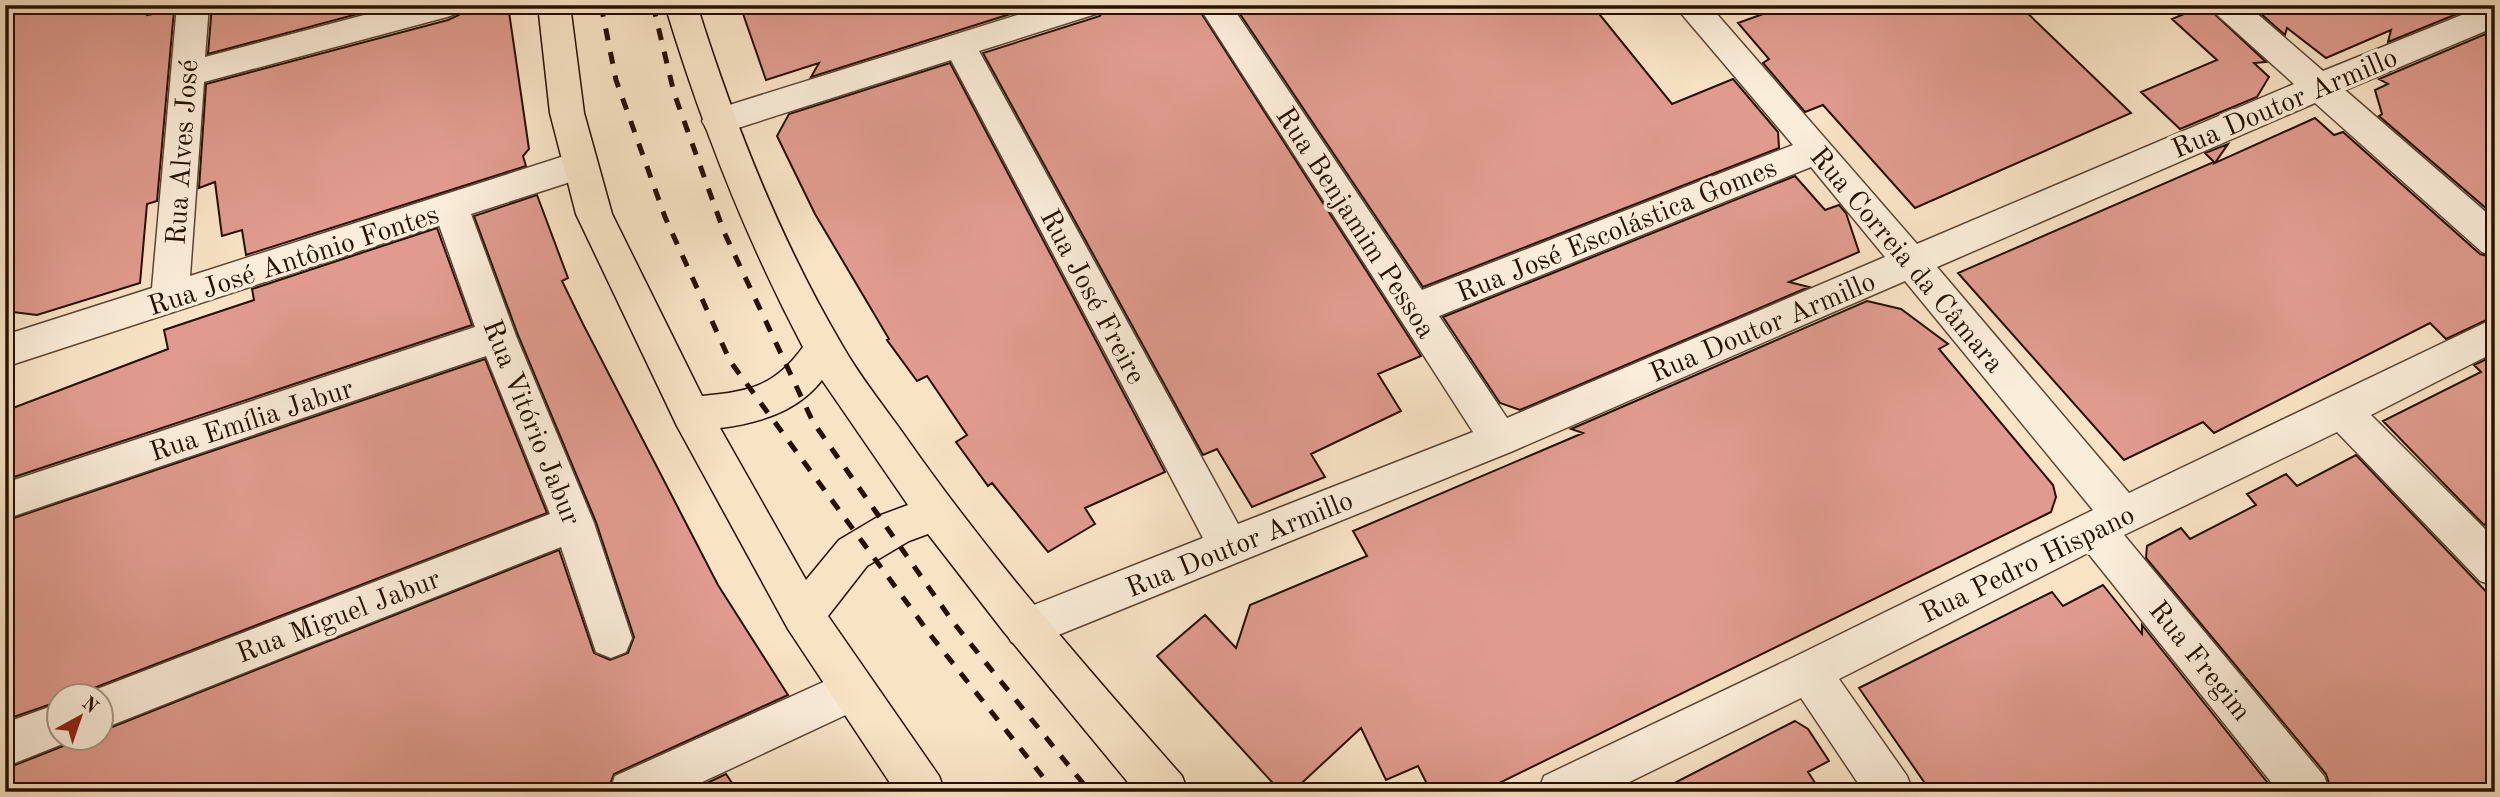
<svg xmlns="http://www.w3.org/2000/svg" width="2500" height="797" font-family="'Old Standard TT',serif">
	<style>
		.building { fill: #e09b8e; stroke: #271000; stroke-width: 2 }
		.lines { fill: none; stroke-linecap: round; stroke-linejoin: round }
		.minor-casing { stroke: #5b4531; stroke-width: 3 }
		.major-casing { stroke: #271000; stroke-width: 3 }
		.minor { fill: #faedd9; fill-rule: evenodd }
		.major { fill: #f8e3c5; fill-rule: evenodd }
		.rail { stroke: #271000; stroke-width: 5; stroke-dasharray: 12 12; stroke-linecap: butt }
		.labels { text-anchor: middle; stroke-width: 7; stroke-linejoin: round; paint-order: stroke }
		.street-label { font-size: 28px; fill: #271000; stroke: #faedd9 }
	</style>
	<rect width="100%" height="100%" fill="#f8e3c5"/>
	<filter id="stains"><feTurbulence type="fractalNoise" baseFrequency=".00286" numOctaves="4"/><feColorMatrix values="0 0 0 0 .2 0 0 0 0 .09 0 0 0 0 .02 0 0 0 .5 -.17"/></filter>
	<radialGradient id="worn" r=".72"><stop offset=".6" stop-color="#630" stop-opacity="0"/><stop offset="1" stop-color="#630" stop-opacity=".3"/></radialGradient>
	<!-- building -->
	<path class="building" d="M5 5H146L147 15 174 10 157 201 147 204 140 283 37 315 5 311Z
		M212 5H391L208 54Z
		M465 5H508L529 149 523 156 526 166 246 255 242 230 222 236 215 182 199 188 206 84 448 20 459 15Z
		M740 5H1039L811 77 819 63 766 80Z
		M1106 5H1196L1421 356 1378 374 1401 411 1311 454 1325 477 1252 507 1217 449 1203 455 983 53 1100 16Z
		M1234 5H1592L1672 104 1733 79 1778 132 1779 148 1423 287Z
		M1788 5H2019L2131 113 1915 208 1823 105 1805 112 1763 63 1769 59 1738 23Z
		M2205 5 2266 62 2254 63 2269 77 2257 97 2180 129 2141 92 2217 60 2172 19Z
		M2251 5H2479L2388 42 2391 30 2326 58 2287 28 2285 35Z
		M2495 30V216L2379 116 2382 114 2375 90 2388 84 2379 79Z
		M950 63 1165 472 1085 508 1095 524 1048 552 992 483 988 486 956 442 967 435 927 376 917 381 887 340 889 339 815 214 777 136 789 114Z
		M2315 118 2334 135 2343 132 2480 254 2495 258V316L2446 339 2430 323 2214 433 2203 422 2124 460 1958 273 2214 162 2205 153 2228 144 2215 163Z
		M1795 176 1825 210 1839 205 1846 213 1859 252 1789 282 1809 287 1520 410 1500 403 1443 317Z
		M537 195 568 278 562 281 583 324 718 585 788 695 614 774 607 792H5V769L76 741 77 738H102V731L559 550 594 653 610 660 628 653 634 637 596 522 518 335 474 216Z
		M437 228 472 325 5 480V411L168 349 164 330 254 300 252 289Z
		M1867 301 1901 309 1948 344 1939 349 2053 485 2056 497 2051 512 1481 792H1431L1418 766 1386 780 1361 728 1292 792H1281L1157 656 1205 615 1236 648 1250 605 1367 556 1353 531 1583 433 1571 429Z
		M2495 355V519L2484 525 2383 421 2481 372 2474 365Z
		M485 359 547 513 86 691 84 696H60V701L5 720V521Z
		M2356 455 2495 601V792H2332L2326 774 2146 558 2147 546 2181 528 2190 539 2256 505 2247 494 2286 474 2297 486Z
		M2103 585 2142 634V625L2275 792H1931L1859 688 2052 592 2063 606Z
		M1795 721 1808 729 1829 761 1808 772 1821 792H1657Z
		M726 774 738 792H688Z"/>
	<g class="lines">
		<defs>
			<path id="minor" d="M177 5H209L205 57 402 5H463L458 13 447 17 204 82 190 276 580 151 592 155 597 165 592 175 471 214 516 336 594 523 632 638 626 652 611 658 596 652 561 547 102 729V696H86L87 693 550 514 486 356 5 519V483L475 327 439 225 5 367V335L152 288Z
				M1049 5H1104L1099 13 979 51 1238 524 1473 432 1198 5H1231L1422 290 1793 145 1674 5H1709L1917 244 2294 84 2215 13 2210 5H2247L2323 71 2484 6 2495 5V27L2345 90 2495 220V256L2482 252 2315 103 1937 267 2129 493 2495 318V352L2371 415 2495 539V586L2480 581 2337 432 2124 535 2324 776 2330 792H2279L2088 553 1839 679 1907 776 1913 792H1864L1801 698 1609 792H1538L1544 776 1794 657 2093 510 1905 281 1513 451 1041 642 1026 648 1011 642 1005 628 1011 614 1203 538 951 60 719 134 707 130 702 121 707 112ZM1811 167 1885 257 1507 418 1439 316Z
				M852 669 867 675 874 690 867 705 681 792H609L615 776Z
				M60 703V738L75 739 5 767V723Z"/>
			<path id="major" d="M538 5H570L584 113 612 214 702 396C749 392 775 386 803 347 745 237 701 124 665 5H697C734 123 779 238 842 345 860 377 884 406 905 436 989 556 1085 666 1182 776L1188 792H1136L1004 632 928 534 909 541 867 566 828 616 939 776 945 792H896L788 629 677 426 576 214 550 113ZM822 380 908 505 881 515 839 540 806 580 720 428C759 423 797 412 822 380Z"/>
		</defs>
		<!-- minor casing -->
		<use href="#minor" class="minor-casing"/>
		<!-- major casing -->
		<use href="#major" class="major-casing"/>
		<!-- minor -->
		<use href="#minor" class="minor"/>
		<!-- major -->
		<use href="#major" class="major"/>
		<!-- rail -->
		<path class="rail" d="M601 5 616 80 665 217 730 361 932 637 1055 792
			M653 5 674 93 724 232 813 422 953 622 1090 792"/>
	</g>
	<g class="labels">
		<!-- street labels -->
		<g class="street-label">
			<text transform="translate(2284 102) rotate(-23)" y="10">Rua Doutor Armillo</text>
			<text transform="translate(181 152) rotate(-86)" y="10">Rua Alves José</text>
			<text transform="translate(1357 222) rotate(57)" y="10">Rua Benjamim Pessoa</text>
			<text transform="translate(1616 229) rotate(-22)" y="10">Rua José Escolástica Gomes</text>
			<text transform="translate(293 259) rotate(-18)" y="10">Rua José Antônio Fontes</text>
			<text transform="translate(1908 259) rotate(50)" y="10">Rua Correia da Câmara</text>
			<text transform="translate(1094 296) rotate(62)" y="10">Rua José Freire</text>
			<text transform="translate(1762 326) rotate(-23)" y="10">Rua Doutor Armillo</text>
			<text transform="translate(251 419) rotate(-18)" y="10">Rua Emília Jabur</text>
			<text transform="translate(533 422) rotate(68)" y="10">Rua Vitório Jabur</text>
			<text transform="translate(1239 543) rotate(-22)" y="10">Rua Doutor Armillo</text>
			<text transform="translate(2027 563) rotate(-26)" y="10">Rua Pedro Hispano</text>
			<text transform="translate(338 615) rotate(-21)" y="10">Rua Miguel Jabur</text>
			<text transform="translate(2201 660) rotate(51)" y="10">Rua Fregim</text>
		</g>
	</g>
	<!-- margin -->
	<rect width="2500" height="797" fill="none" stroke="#f8e3c5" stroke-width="28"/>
	<rect x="7" y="7" width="2486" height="783" fill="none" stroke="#271000" stroke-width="3.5"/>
	<rect x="14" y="14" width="2472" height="769" fill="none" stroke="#271000" stroke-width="2"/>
	<!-- north arrow -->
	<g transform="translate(80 717) rotate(40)"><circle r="33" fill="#faedd9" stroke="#a69582" stroke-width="2"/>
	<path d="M0-5L12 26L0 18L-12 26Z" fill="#8f2418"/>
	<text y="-10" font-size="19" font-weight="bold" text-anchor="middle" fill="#271000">N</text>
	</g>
	<rect width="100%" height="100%" filter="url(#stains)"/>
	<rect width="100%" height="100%" fill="url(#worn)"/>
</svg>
